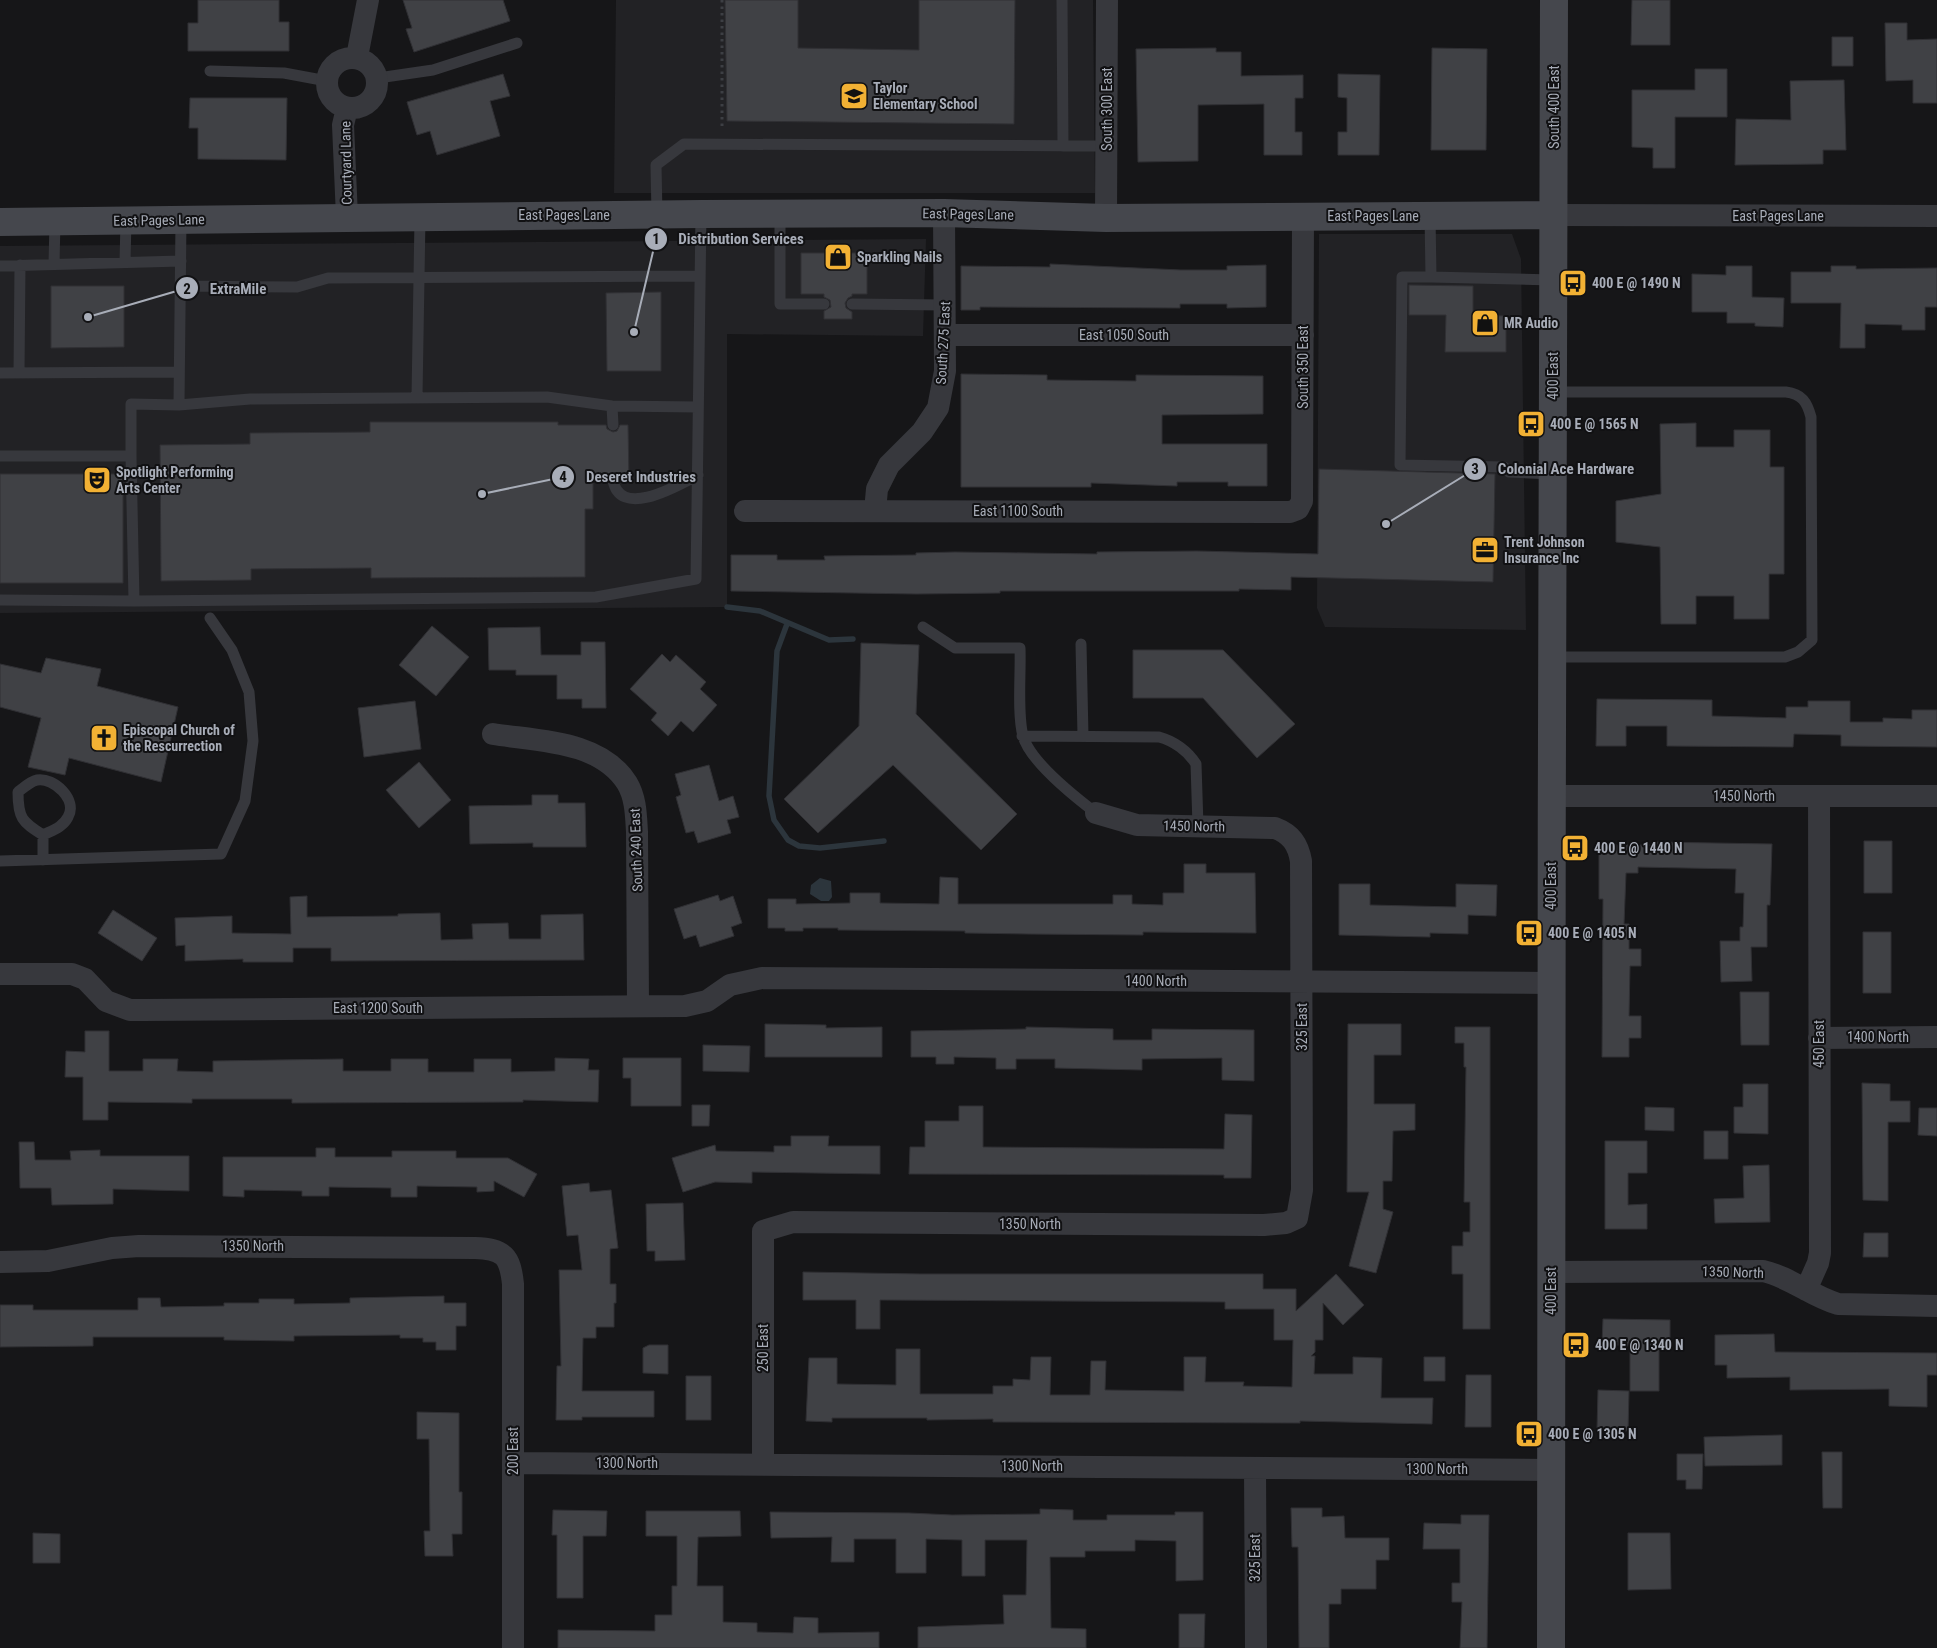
<svg xmlns="http://www.w3.org/2000/svg" width="1937" height="1648" font-family="'Roboto Condensed',sans-serif">
	<style>
		.built { fill: #222225 }
		.water { fill: #2c353c }
		.lines { fill: none; stroke-linecap: round; stroke-linejoin: round }
		.stream { stroke: #2c353c; stroke-width: 5.5 }
		.building { fill: #404145; stroke: #303034 }
		.path { stroke: #3d3f44; stroke-width: 3; stroke-dasharray: 2.5 4; stroke-linecap: butt }
		.lane { stroke: #37383d; stroke-width: 11 }
		.street { stroke: #37383d; stroke-width: 22 }
		.secondary { stroke: #45474d; stroke-width: 28 }
		.labels { text-anchor: middle; stroke-width: 4; stroke-linejoin: round; paint-order: stroke }
		.poi-label { font-size: 14px; font-weight: bold; fill: #a8adb8; stroke: #111113; text-anchor: start }
		.street-label { font-size: 14px; fill: #a8adb8; stroke: #111113 }
		.leader { fill: none; stroke: #a8adb8; stroke-width: 2 }
		.callout-dot { fill: #a8adb8; stroke: #111113; stroke-width: 2 }
		.mark-label { font-size: 15px; text-anchor: middle; font-weight: bold; fill: #111 }
		.callout-label { font-size: 15px; text-anchor: middle; font-weight: bold; fill: #a8adb8; stroke: #111113; stroke-width: 4; stroke-linejoin: round; paint-order: stroke }
	</style>
	<rect width="100%" height="100%" fill="#161618"/>
	<!-- built -->
	<path class="built" d="M616 0H1093L1095 193H614Z
		M1319 234H1512L1521 259 1526 630 1325 627 1317 608Z
		M926 239 923 336 727 334V607L0 613V246Z"/>
	<!-- water -->
	<path class="water" d="M820 878 831 881 832 897 829 901H821L810 894 811 885Z"/>
	<g class="lines">
		<!-- stream -->
		<path class="stream" d="M727 607 760 611 829 640 853 639
			M787 624 777 651 775 687 769 796 774 820 788 840 799 846 820 848 884 841"/>
	</g>
	<!-- building -->
	<path class="building" d="M198 0H279V22H289V51H188V23H198Z
		M403 0H503L510 21 414 52 406 29 412 28Z
		M725 0H798V48L919 50V0H1015L1014 124 727 121Z
		M1632 0H1670V45H1631Z
		M1885 23H1907V40L1937 39V103H1913V80L1886 81Z
		M1832 37H1853V66H1832Z
		M1216 48V52H1241V76L1303 75V98H1295V132H1302V155H1264V104L1198 105V161L1138 162 1136 49Z
		M1432 48 1487 49 1486 150H1431Z
		M1695 69H1727V117H1675V168H1653V148L1632 147V90H1695Z
		M503 74 510 96 490 101 500 136 437 155 430 131 417 135 407 102Z
		M1338 74 1380 75 1379 155H1338V132H1347V98L1338 97Z
		M1844 80 1846 150H1823V164L1735 165 1736 119 1791 120 1790 81Z
		M190 98H287L286 160 198 159V128H189Z
		M801 253H867V294H852V296L848 298 845 303 846 308 852 312V319H824V311L831 307 830 300 824 297V294H801Z
		M1050 264 1181 270H1227V266L1266 265V307L1227 308V304H1180V308L980 307V310H961V266L1050 267Z
		M1726 266H1752V297L1784 298 1783 327 1755 326V323H1727V312H1692V274L1726 275Z
		M1831 266H1856V269L1937 268V307H1925V330H1902V325L1865 324V348H1840L1841 303H1791V272H1831Z
		M1409 285 1473 286V315L1506 316V352H1445L1446 315H1409Z
		M51 286H124V347L51 348Z
		M661 292V371H607L606 293Z
		M961 374 1047 375V380L1136 381V375L1263 376V414L1162 415V444H1267V486H1228V482H1177V486L1091 483V487H961Z
		M370 422H558V425H606L607 429 613 432 617 431 620 425H628L629 480H621L613 473 607 475 606 480H593V509H585V577L371 578V568L251 569V580L161 581 160 445 250 444V433L370 432Z
		M1696 423V447H1734V430H1770V467H1784V574H1769V619H1734V596H1696V624H1661L1660 547 1616 542V501L1661 494 1660 424Z
		M1319 469 1495 474 1493 582 1291 577V590L1239 589V591H1000V593L916 594 731 591V555H777V560H825L824 556 916 555V553L955 552 1097 554V552L1197 551 1318 554Z
		M0 474H123V583H0Z
		M432 626 469 657 436 696 399 665Z
		M540 627 541 655H581V642H605L606 708H582V699H557V675H516V670H489L488 628Z
		M861 643 919 645 916 714 1017 814 981 850 893 765 818 833 784 799 859 726Z
		M1133 650H1223L1295 724 1257 758 1203 698H1133Z
		M662 654 670 662 676 655 706 682 700 689 717 705 693 732 681 721 668 736 651 720 657 713 630 689Z
		M46 658 101 669 97 686 178 707 161 782 69 758 65 775 28 767 41 718 0 707V664L41 673Z
		M1597 699 1712 700V716L1786 718V707H1808V701H1850V722H1883V718L1912 719V710H1937V747L1841 746V735L1794 734 1793 747 1667 746V726H1626V746H1596Z
		M415 701 421 749 364 757 358 708Z
		M419 762 451 800 419 828 386 790Z
		M709 765 719 801 733 796 739 817 727 820 731 833 698 843 694 831 686 833 676 797 681 795 675 774Z
		M532 795H558V803H585L586 847H533V843L470 844 469 806 532 805Z
		M1864 841H1892V893H1864Z
		M1654 842 1772 844 1770 905H1767V947H1751L1752 981 1721 982 1720 941H1740V927H1743L1744 893H1735L1736 869 1638 867V873H1626L1624 924H1629V949H1641V966H1630L1629 1016H1641V1038H1629V1057H1602L1603 899H1599V845H1654Z
		M1184 864H1206V873H1255L1256 933 1143 932V935L1028 934 965 933V931L838 930V928H803V931H785V928H768V899H796V904L850 903V893H880V903L939 904 940 877 958 878V904H1113V895H1132V904L1163 905V893H1184Z
		M1339 884H1370V905L1456 907V884L1497 885 1496 916 1468 915V934L1430 933V937L1339 935Z
		M718 895 720 901 733 896 742 923 731 927 734 936 700 947 696 935 684 939 674 909Z
		M307 896V917L398 916V914L440 913 441 940 473 939 472 924 508 923 509 939H541V915L583 914 584 960 331 961V948H293V962H243V959L185 961V945L176 946 175 918 232 916V933L291 934 290 897Z
		M113 910 157 938 142 961 98 933Z
		M1863 932H1891V993H1863Z
		M1740 992H1769V1045H1741Z
		M765 1024 826 1025V1028L882 1027V1057H765Z
		M1348 1024H1401V1055H1374V1104H1415V1130L1393 1131 1392 1181H1383V1209L1393 1212 1376 1273 1349 1266 1369 1192H1347Z
		M1026 1027 1113 1029V1040H1152V1029L1254 1030V1081L1222 1080V1058L1142 1059V1070L1055 1068V1059H1016V1069H996V1058L954 1057V1064H936V1057H911V1031L1026 1029Z
		M1455 1027H1490V1329H1463V1274H1452V1246H1463V1232H1470V1202H1464L1466 1067H1464V1043H1455Z
		M85 1031H109V1071H143V1059H178L177 1071 213 1072V1061L343 1059V1071H391V1059H428V1072H474V1059H511V1072L555 1071V1058L589 1059 588 1070H599L598 1102 523 1100V1102L292 1103V1099H192V1103L108 1102V1120H83V1077H65L66 1051 85 1052Z
		M703 1045 750 1046 749 1072 703 1071Z
		M623 1058H681V1106H631V1078H623Z
		M1862 1083 1890 1084V1101H1910V1122H1888V1201L1863 1200Z
		M1743 1084H1768V1134L1734 1133V1107H1743Z
		M692 1105H710L709 1126H692Z
		M959 1106H983V1147L1224 1149 1225 1114 1252 1115 1251 1178H1224V1175L909 1174 910 1147H925V1121H959Z
		M1645 1107 1674 1108V1131L1645 1130Z
		M1919 1108H1937V1136L1918 1135Z
		M1704 1131H1728V1159H1704Z
		M791 1136H829L828 1146H880V1174L752 1172V1183L715 1182 683 1192 672 1158 715 1145 716 1151 774 1152V1146H791Z
		M1605 1141H1647V1173H1628V1205L1647 1204V1229H1605Z
		M19 1142H34L35 1160H71L70 1151 100 1150V1156H189V1191L113 1189V1204L52 1205 51 1188H20Z
		M316 1148H335V1157H392V1151H456V1158H508L537 1174 524 1197 494 1181V1191L477 1192V1187L417 1186V1197H391V1188L329 1187V1196H302V1191L244 1190V1197L223 1196V1157H316Z
		M1769 1165 1770 1222 1715 1223 1714 1199 1744 1198 1743 1166Z
		M589 1183 590 1192 611 1190 618 1248 610 1249V1284H616V1303H614V1327H596V1338H583L582 1391H654V1417H582V1420H556L557 1366H561L559 1270H582L578 1235 567 1236 562 1186Z
		M683 1203 685 1260 655 1261V1251H647L646 1204Z
		M1864 1233H1888V1257H1863Z
		M803 1272 921 1274H1263V1289H1296V1311L1336 1274 1364 1305 1343 1325 1323 1303V1340H1315V1352L1311 1356H1315L1314 1374H1353V1357L1382 1358 1381 1398H1433L1432 1424 1300 1421V1423L993 1422V1419L927 1420V1418H832V1422L806 1421 809 1358H837V1384L896 1385V1349H920V1394H993V1386H1013V1379L1030 1380 1031 1357H1051L1050 1395H1090L1091 1361H1106L1105 1390 1184 1391V1357H1206L1205 1382H1244L1243 1386 1292 1387 1293 1340H1274V1309H1225V1302L880 1300V1329H856V1300H803Z
		M444 1296V1303H466V1326H456V1350H436V1342H423V1338H400V1335L294 1336V1341L224 1340V1337H93V1346L0 1347V1305H33V1310H138V1298H160L161 1307 224 1306V1303H259V1299H294V1304L350 1303V1298Z
		M1603 1319 1670 1320V1345H1659V1391H1630V1346L1602 1345Z
		M1774 1334 1775 1352 1937 1353V1375H1927V1407L1889 1406V1389L1790 1390V1377L1727 1378V1365H1715V1335Z
		M649 1345H668V1374L643 1373V1348Z
		M1424 1357H1445V1381H1424Z
		M1466 1375H1491V1427H1465Z
		M686 1376H711V1420H686Z
		M1598 1390 1629 1391 1628 1431 1597 1430Z
		M417 1412 459 1413V1492H462V1534H452L453 1556H425L424 1531H430L429 1439H417Z
		M1782 1435V1465L1705 1466 1704 1437Z
		M1822 1452H1842V1508H1823Z
		M1677 1454H1703L1702 1489H1686V1480H1677Z
		M1291 1508H1322V1517L1344 1516 1345 1538H1389V1560H1376V1589H1341V1604H1329V1648H1299L1298 1547H1292Z
		M1040 1509 1073 1510V1520H1107V1515H1175V1512H1203V1580L1176 1581V1541L1135 1540V1551H1085V1557H1050L1051 1628 1086 1629V1648H918V1627L1004 1624 1003 1595H1026L1027 1540H985V1576H962V1540L926 1539V1573H896V1539H854V1562H831L832 1537 771 1538 770 1512 909 1513 952 1515 1040 1514Z
		M553 1510 607 1511 606 1536H583V1598H557V1535H552Z
		M646 1511H740L741 1536 698 1537 697 1586H723V1622L757 1623V1632L793 1633 794 1617 818 1618V1633L879 1632V1648H558V1630L655 1631V1615H672V1586H677V1536H646Z
		M1461 1515H1489L1487 1648H1460L1462 1602H1452V1583H1460V1549H1423L1424 1523 1461 1524Z
		M33 1533 60 1534V1563H33Z
		M1628 1533H1670L1671 1589 1628 1590Z
		M1179 1614H1205L1204 1648H1179Z"/>
	<g class="lines">
		<!-- path -->
		<path class="path" d="M722 0V128"/>
		<!-- lane -->
		<path class="lane" d="M1062 0 1063 146
			M210 71 284 73 327 81
			M378 78 433 70 517 43
			M780 213V304H824
			M657 214 656 165 684 144 1106 146
			M1430 215 1431 277 1553 280
			M125 262 126 221
			M54 264 55 222
			M0 266 181 261
			M1431 277H1402L1400 465 1504 467 1509 472 1553 474
			M180 286 297 287 328 278 700 276
			M852 304 945 305
			M0 373 179 372
			M19 373 20 265
			M417 397 420 218
			M179 405 181 220
			M612 406 613 425
			M0 456H131V404L179 405 250 399 547 397 612 406 698 407
			M131 456 134 601
			M613 480C620 520 679 485 698 475
			M0 600 134 601 596 597 696 579 701 214
			M923 627 955 648H1020C1021 673 1017 714 1023 736 1030 762 1075 797 1096 813
			M1081 644 1083 736
			M1552 657H1785L1798 652 1812 640 1811 417C1807 402 1802 394 1786 392H1553
			M1022 736 1159 737C1174 741 1188 751 1196 764L1198 826
			M43 835C53 830 63 827 68 817 78 800 54 777 37 780 31 781 23 788 18 792 18 818 22 822 43 835V860
			M0 861 221 854 245 801 253 741 249 692 232 650 210 618"/>
		<!-- street -->
		<path class="street" d="M357 57 368 0
			M327 83a25 25 0 1 1 50 0a25 25 0 1 1-50 0Z
			M347 108 343 125 347 217
			M1553 215 1937 216
			M1106 218 1107 0
			M946 335H1303
			M745 511 1290 512 1298 509 1302 501 1303 216
			M875 511 877 489 889 465 922 432 938 408 945 371 944 213
			M493 734C537 741 600 740 627 783 636 798 636 816 637 832L638 1006
			M1551 796H1937
			M0 974H72L85 979 106 1001 130 1010H143L685 1006 707 1001 730 985 762 978 1551 983
			M1819 1038 1937 1037
			M0 1262 48 1261 112 1248 139 1246 475 1248C504 1249 510 1256 513 1284V1648
			M1551 1272 1763 1271C1790 1277 1811 1296 1838 1304L1937 1306
			M1806 1290 1818 1263 1820 1253 1819 796
			M513 1463 1551 1470
			M763 1464V1231L793 1222 1264 1225 1286 1223 1297 1218 1302 1190 1301 861C1298 844 1291 834 1275 828L1137 825 1096 813
			M1255 1468 1256 1648"/>
		<!-- secondary -->
		<path class="secondary" d="M0 222 701 214 944 213 1106 218 1553 215
			M1551 1648C1551 1099 1552 549 1554 0"/>
	</g>
	<!-- icons -->
	<defs>
		<symbol id="school-square" viewBox="-11 -11 22 22"><rect x="-9" y="-9" width="18" height="18" rx="4" fill="#f2b134" stroke="#111113"/><path d="M0-5L7-2L0 1L-7-2ZM-4 1L0 2.5L4 1V4Q0 6-4 4Z" fill="#111"/></symbol>
		<symbol id="shop-square" viewBox="-11 -11 22 22"><rect x="-9" y="-9" width="18" height="18" rx="4" fill="#f2b134" stroke="#111113"/><path d="M-5-2.5h2.3a2.7 3.5 0 0 1 5.4 0H5L5.5 6h-11ZM-1.5-2.5h3a1.5 2.3 0 0 0-3 0Z" fill="#111"/></symbol>
		<symbol id="bus-square" viewBox="-11 -11 22 22"><rect x="-9" y="-9" width="18" height="18" rx="4" fill="#f2b134" stroke="#111113"/><path d="M-5-6H5V4H4V6H2V4H-2V6H-4V4H-5ZM-3.5-4V0h7V-4ZM-3.5 1.2v1.5H-2V1.2ZM2 1.2v1.5H3.5V1.2Z" fill="#111"/></symbol>
		<symbol id="theatre-square" viewBox="-11 -11 22 22"><rect x="-9" y="-9" width="18" height="18" rx="4" fill="#f2b134" stroke="#111113"/><path d="M-5-5.5Q0-4 5-5.5V0Q5 5 0 6Q-5 5-5 0ZM-3.3-2.5H-1v1.5H-3.3ZM1-2.5H3.3v1.5H1ZM-2.8 1Q0 5.5 2.8 1Z" fill="#111"/></symbol>
		<symbol id="office-square" viewBox="-11 -11 22 22"><rect x="-9" y="-9" width="18" height="18" rx="4" fill="#f2b134" stroke="#111113"/><path d="M-6-3h4V-5.5h4V-3h4V5H-6ZM-1-4.5V-3h2v-1.5ZM-6 0V1H6V0Z" fill="#111"/></symbol>
		<symbol id="church-square" viewBox="-11 -11 22 22"><rect x="-9" y="-9" width="18" height="18" rx="4" fill="#f2b134" stroke="#111113"/><path d="M-1.2-6h2.4v3.5h3.3v2.4h-3.3V6h-2.4V-.1h-3.3v-2.4h3.3Z" fill="#111"/></symbol>
	</defs>
	<g fill-rule="evenodd">
		<use href="#school-square" x="838" y="80" width="32" height="32"/>
		<use href="#shop-square" x="822" y="241" width="32" height="32"/>
		<use href="#bus-square" x="1557" y="267" width="32" height="32"/>
		<use href="#shop-square" x="1469" y="307" width="32" height="32"/>
		<use href="#bus-square" x="1515" y="408" width="32" height="32"/>
		<use href="#theatre-square" x="81" y="464" width="32" height="32"/>
		<use href="#office-square" x="1469" y="534" width="32" height="32"/>
		<use href="#church-square" x="88" y="722" width="32" height="32"/>
		<use href="#bus-square" x="1559" y="832" width="32" height="32"/>
		<use href="#bus-square" x="1513" y="917" width="32" height="32"/>
		<use href="#bus-square" x="1560" y="1329" width="32" height="32"/>
		<use href="#bus-square" x="1513" y="1418" width="32" height="32"/>
	</g>
	<g class="labels">
		<!-- poi labels -->
		<g class="poi-label">
			<text x="873" y="93">Taylor<tspan x="873" dy="16">Elementary School</tspan></text>
			<text x="857" y="262">Sparkling Nails</text>
			<text x="1592" y="288">400 E @ 1490 N</text>
			<text x="1504" y="328">MR Audio</text>
			<text x="1550" y="429">400 E @ 1565 N</text>
			<text x="116" y="477">Spotlight Performing<tspan x="116" dy="16">Arts Center</tspan></text>
			<text x="1504" y="547">Trent Johnson<tspan x="1504" dy="16">Insurance Inc</tspan></text>
			<text x="123" y="735">Episcopal Church of<tspan x="123" dy="16">the Rescurrection</tspan></text>
			<text x="1594" y="853">400 E @ 1440 N</text>
			<text x="1548" y="938">400 E @ 1405 N</text>
			<text x="1595" y="1350">400 E @ 1340 N</text>
			<text x="1548" y="1439">400 E @ 1305 N</text>
		</g>
		<!-- street labels -->
		<g class="street-label">
			<text transform="translate(1554 107) rotate(-90)" y="5">South 400 East</text>
			<text transform="translate(1107 109) rotate(-90)" y="5">South 300 East</text>
			<text transform="translate(346 163) rotate(-91)" y="5">Courtyard Lane</text>
			<text transform="translate(968 214) rotate(1)" y="5">East Pages Lane</text>
			<text x="564" y="220">East Pages Lane</text>
			<text x="1373" y="221">East Pages Lane</text>
			<text x="1778" y="221">East Pages Lane</text>
			<text transform="translate(159 220) rotate(-1)" y="5">East Pages Lane</text>
			<text x="1124" y="340">East 1050 South</text>
			<text transform="translate(943 343) rotate(-87)" y="5">South 275 East</text>
			<text transform="translate(1303 367) rotate(-90)" y="5">South 350 East</text>
			<text transform="translate(1553 376) rotate(-90)" y="5">400 East</text>
			<text x="1018" y="516">East 1100 South</text>
			<text x="1744" y="801">1450 North</text>
			<text transform="translate(1194 826) rotate(1)" y="5">1450 North</text>
			<text transform="translate(636 850) rotate(-92)" y="5">South 240 East</text>
			<text transform="translate(1551 886) rotate(-90)" y="5">400 East</text>
			<text x="1156" y="986">1400 North</text>
			<text x="378" y="1013">East 1200 South</text>
			<text transform="translate(1302 1027) rotate(-90)" y="5">325 East</text>
			<text x="1878" y="1042">1400 North</text>
			<text transform="translate(1819 1044) rotate(-90)" y="5">450 East</text>
			<text x="1030" y="1229">1350 North</text>
			<text x="253" y="1251">1350 North</text>
			<text transform="translate(1733 1272) rotate(2)" y="5">1350 North</text>
			<text transform="translate(1551 1291) rotate(-90)" y="5">400 East</text>
			<text transform="translate(763 1348) rotate(-90)" y="5">250 East</text>
			<text transform="translate(513 1451) rotate(-90)" y="5">200 East</text>
			<text x="627" y="1468">1300 North</text>
			<text x="1032" y="1471">1300 North</text>
			<text x="1437" y="1474">1300 North</text>
			<text transform="translate(1255 1558) rotate(-90)" y="5">325 East</text>
		</g>
	</g>
	<!-- callouts -->
	<path class="leader" d="M634 332L656 239M88 317L187 288M1386 524L1475 469M482 494L563 477"/>
	<g class="callout-dot">
		<circle cx="634" cy="332" r="5"/>
		<circle cx="88" cy="317" r="5"/>
		<circle cx="1386" cy="524" r="5"/>
		<circle cx="482" cy="494" r="5"/>
		<circle cx="656" cy="239" r="12"/>
		<circle cx="187" cy="288" r="12"/>
		<circle cx="1475" cy="469" r="12"/>
		<circle cx="563" cy="477" r="12"/>
	</g>
	<g class="mark-label">
		<text x="656" y="244">1</text>
		<text x="187" y="294">2</text>
		<text x="1475" y="474">3</text>
		<text x="563" y="482">4</text>
	</g>
	<g class="callout-label">
		<text x="741" y="244">Distribution Services</text>
		<text x="238" y="294">ExtraMile</text>
		<text x="1566" y="474">Colonial Ace Hardware</text>
		<text x="641" y="482">Deseret Industries</text>
	</g>
</svg>
